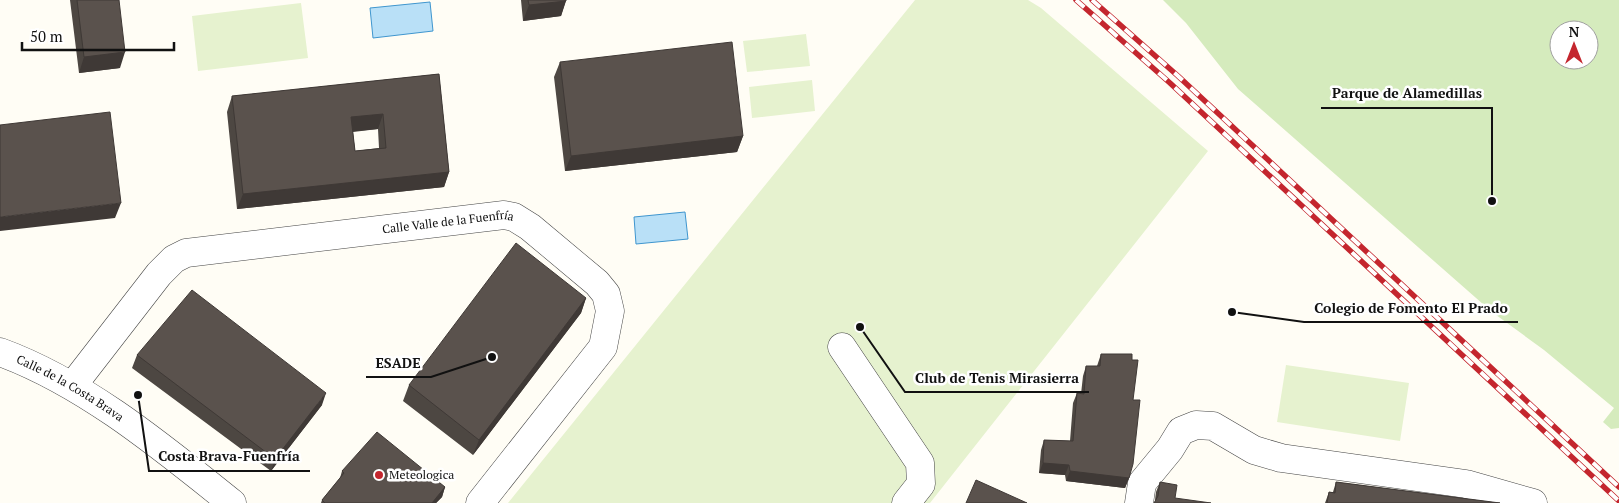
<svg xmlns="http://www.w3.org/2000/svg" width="1619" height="503" font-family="'PT Serif',serif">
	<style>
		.green { fill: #d5ebbd; fill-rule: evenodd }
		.pitch { fill: #e6f2cf }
		.water { fill: #b9e0f7; stroke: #3f96cf }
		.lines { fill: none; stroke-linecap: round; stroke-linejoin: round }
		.minor-casing { stroke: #444; stroke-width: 29 }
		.minor { stroke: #fff; stroke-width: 28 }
		.rail-casing { stroke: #c4262e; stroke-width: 5.5 }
		.rail { stroke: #fff; stroke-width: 4; stroke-dasharray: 11; stroke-linecap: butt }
		.wall { fill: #4d4742; fill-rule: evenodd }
		.shaded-wall { fill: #3f3936 }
		.building { fill: #5a524d; stroke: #3f3936; fill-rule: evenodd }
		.poi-dot { fill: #c4262e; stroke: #fff; stroke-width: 2 }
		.labels { text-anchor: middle; stroke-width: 5; stroke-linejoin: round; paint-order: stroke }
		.street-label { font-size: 12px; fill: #111; stroke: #fff }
		.poi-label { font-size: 12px; fill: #111; stroke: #fff; text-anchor: start }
		.leader { fill: none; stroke: #111; stroke-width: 2 }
		.callout-dot { fill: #111; stroke: #fff; stroke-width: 2 }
		.callout-label { font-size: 14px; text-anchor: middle; font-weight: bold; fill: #111; stroke: #fff; stroke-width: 5; stroke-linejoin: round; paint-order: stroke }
	</style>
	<rect width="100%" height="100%" fill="#fffdf5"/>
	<!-- green -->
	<path class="green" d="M1163 0H1619V428L1611 429 1603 422 1614 408 1544 350 1492 312 1238 89 1186 23ZM1559 30H1589V60H1559Z"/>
	<!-- pitch -->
	<path class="pitch" d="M915 0H1028L1041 8 1208 151 930 503H508Z
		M301 3 308 58 198 71 192 16Z
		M806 34 810 66 747 72 743 41Z
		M812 80 815 111 752 118 749 87Z
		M1286 365 1409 383 1400 441 1277 422Z"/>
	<!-- water -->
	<path class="water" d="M430 2 433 31 373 38 370 8Z
		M685 212 688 239 636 244 634 217Z"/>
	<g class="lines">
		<defs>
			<g id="minor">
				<path d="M842 347 920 463 921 484 906 503"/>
				<path id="s1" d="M0 352C85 383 162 447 232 503"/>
				<path id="s2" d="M73 385 159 274 174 259 186 253 504 215 514 217 530 227 597 283 606 294 610 311 603 347 480 503"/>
				<path d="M1139 503 1142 483 1170 449 1181 431 1196 425 1213 426 1254 450 1281 458 1466 484 1533 503"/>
			</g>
		</defs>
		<!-- minor casing -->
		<use href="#minor" class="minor-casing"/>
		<!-- minor -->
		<use href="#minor" class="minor"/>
		<defs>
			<path id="rail" d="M1076 0 1170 83 1619 501
				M1092 0 1178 76 1619 487"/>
		</defs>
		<!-- rail casing -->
		<use href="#rail" class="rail-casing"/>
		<!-- rail -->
		<use href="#rail" class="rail"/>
	</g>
	<!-- wall -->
	<path class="wall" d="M70 0H119L120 68 79 73Z
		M521 0H566L561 16 523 21Z
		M560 62 743 136 737 152 565 171 554 77Z
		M439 74 449 172 444 187 237 209 227 112 232 96ZM378 129 379 148 355 151 353 132Z
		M586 298 581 313 473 455 403 401 409 385Z
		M1101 354 1133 400 1129 478 1125 488 1066 481 1065 475 1039 473 1041 450 1044 440 1070 441 1073 403 1077 393 1081 394 1083 376 1086 366H1097Z
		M137 355 322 405 271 471 132 368Z
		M342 471 445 487 442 497 436 503H321L322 500 340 478Z
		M1160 482 1175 498 1155 500 1156 492Z
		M1336 482 1500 503H1325L1329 492H1333Z"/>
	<!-- shaded-wall -->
	<path class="shaded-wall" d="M566 1 561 16 523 21 529 5Z
		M125 52 120 68 79 73 84 57Z
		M383 114 378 129 346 132 351 117Z
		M743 136 737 152 565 171 571 156Z
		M449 172 444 187 237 209 243 194Z
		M121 203 115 218 0 231V217Z
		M586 298 581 313 473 455 479 440Z
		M326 393 322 405 271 471 275 459Z
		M1043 463 1069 465 1065 475 1039 473Z
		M1070 471 1129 478 1125 488 1066 481Z
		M445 487 442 497 436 503H432Z"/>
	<!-- building -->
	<path class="building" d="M77 0H119L125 52 84 57Z
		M528 0H566V1L529 5Z
		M732 42 743 136 571 156 560 62Z
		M439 74 449 172 243 194 232 96ZM383 114 386 148 355 151 351 117Z
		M110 112 121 203 0 217V125Z
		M516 243 586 298 479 440 409 385Z
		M192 290 326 393 275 459 137 355Z
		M1101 354H1132V360H1138L1133 400H1140L1133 464 1129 478 1070 471 1069 465 1043 463 1044 440 1073 441 1077 393 1084 394 1086 366H1100Z
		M377 432 445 487 432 503H325L322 500 344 473 342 471Z
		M976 480 1027 503H966Z
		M1160 482 1177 485 1175 498 1211 503H1154L1158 496Z
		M1336 482 1500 503H1327L1329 492 1335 493Z"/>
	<!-- markers -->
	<circle class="poi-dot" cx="379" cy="475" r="5"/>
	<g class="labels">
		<!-- street labels -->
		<g class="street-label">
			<text dy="4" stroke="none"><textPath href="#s2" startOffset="439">Calle Valle de la Fuenfría</textPath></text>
			<text dy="4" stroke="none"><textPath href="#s1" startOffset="79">Calle de la Costa Brava</textPath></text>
		</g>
		<!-- poi labels -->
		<g class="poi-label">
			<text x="389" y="479">Meteologica</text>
		</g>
	</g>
	<!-- callouts -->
	<path class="leader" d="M1492 201L1492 108H1321M1232 312L1304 322H1518M492 357L431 377H366M860 327L905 392H1089M138 395L149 471H310"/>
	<g class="callout-dot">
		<circle cx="1492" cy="201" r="5"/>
		<circle cx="1232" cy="312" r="5"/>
		<circle cx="492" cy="357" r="5"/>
		<circle cx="860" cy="327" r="5"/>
		<circle cx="138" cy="395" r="5"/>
	</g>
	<g class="callout-label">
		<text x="1407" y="98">Parque de Alamedillas</text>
		<text x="1411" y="313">Colegio de Fomento El Prado</text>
		<text x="398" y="368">ESADE</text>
		<text x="997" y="383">Club de Tenis Mirasierra</text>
		<text x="229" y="461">Costa Brava-Fuenfría</text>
	</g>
	<!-- north arrow -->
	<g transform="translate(1574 45)"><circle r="24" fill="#ffffff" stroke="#a0a0a0"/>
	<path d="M0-4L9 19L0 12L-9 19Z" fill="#c4262e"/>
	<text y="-8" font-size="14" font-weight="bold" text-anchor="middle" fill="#111111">N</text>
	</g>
	<!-- scale -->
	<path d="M22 42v8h152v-8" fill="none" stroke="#111111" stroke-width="2.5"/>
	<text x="30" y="42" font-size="15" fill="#111111" stroke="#ffffff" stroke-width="4" paint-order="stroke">50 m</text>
</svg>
